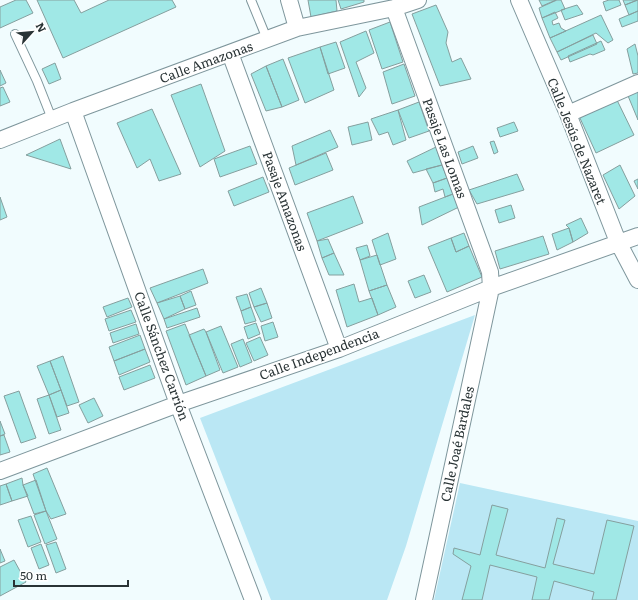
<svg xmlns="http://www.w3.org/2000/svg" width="638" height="600" font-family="Literata,serif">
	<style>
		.green { fill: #bae7f4 }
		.building { fill: #a0e8e6; stroke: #859f9e }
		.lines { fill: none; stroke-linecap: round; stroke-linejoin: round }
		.lane-casing { stroke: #7e969c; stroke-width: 10 }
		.street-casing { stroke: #7e969c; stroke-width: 18 }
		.lane { stroke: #fff; stroke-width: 8 }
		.street { stroke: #fff; stroke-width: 16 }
		.labels { text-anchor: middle; stroke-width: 3.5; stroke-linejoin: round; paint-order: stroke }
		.street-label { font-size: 13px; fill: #293335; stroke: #fff }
	</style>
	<rect width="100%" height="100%" fill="#f1fcfe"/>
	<!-- green -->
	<path class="green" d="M475 315 406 546 387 600H271L200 418Z
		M460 483 638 521V600H434Z"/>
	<!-- building -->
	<path class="building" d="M16 0H26L33 13 0 28V7Z
		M37 0H74L81 13 109 0H172L176 7 63 58Z
		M308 0H336L337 11 311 17Z
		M338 0H364V2L341 9Z
		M539 0H556L542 6Z
		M557 0H561L565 9 542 18 539 8Z
		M609 0H619L621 5 606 11 603 2Z
		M623 0H637L625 5Z
		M638 0V11L629 15 625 5Z
		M436 5 448 32 446 43 452 62 461 58 471 79 440 86 412 14Z
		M577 5 583 14 565 20 561 10Z
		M638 11V21L622 27 619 19Z
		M555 12 558 18 552 21 553 25 559 23 561 28 566 31 550 38 542 18Z
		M601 15 613 40 608 43 596 33 557 52 550 38Z
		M390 22 403 62 382 69 369 30Z
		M366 31 374 53 356 62 366 88 359 97 340 42Z
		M593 35 597 44 561 60 557 52Z
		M601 41 605 50 593 55 590 54 570 62 568 56Z
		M336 42 345 68 328 74 320 47Z
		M635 44 638 56V73L633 74 627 49Z
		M320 47 334 90 305 103 288 58Z
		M283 59 299 100 282 107 266 66Z
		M55 63 61 79 49 84 42 69Z
		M404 64 415 96 392 104 383 72Z
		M266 66 282 107 266 111 251 74Z
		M0 70 6 83 0 86Z
		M201 84 225 151 200 167 171 95Z
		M3 87 10 102 0 106V88Z
		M638 87V120L626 91Z
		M616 98 634 135 596 153 579 116Z
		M419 102 429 131 409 138 398 110Z
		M152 109 181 174 159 181 150 159 137 168 117 123Z
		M398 110 406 140 393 145 388 132 379 135 371 119Z
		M368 122 372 140 352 145 348 127Z
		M514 122 518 131 500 137 497 128Z
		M330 130 338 147 296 165 292 146Z
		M60 139 71 169 26 155Z
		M494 141 498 152 494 154 490 142Z
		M250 146 257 164 220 177 214 159Z
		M473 146 478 158 462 164 458 152Z
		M436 147 442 165 413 173 407 161Z
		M326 153 333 170 295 185 289 168Z
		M442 165 447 178 433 183 426 169Z
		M620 165 635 196 619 209 603 175Z
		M517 174 524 190 477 204 469 190Z
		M263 177 269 192 234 206 228 191Z
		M447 178 453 194 445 197 443 189 435 192 433 183Z
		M638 179V189L634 181Z
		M453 194 459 207 422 225 419 207Z
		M353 196 363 223 317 241 307 213Z
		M0 197 7 217 0 220Z
		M511 205 515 218 499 223 495 210Z
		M581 218 588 233 573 242 569 228 566 225Z
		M569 228 573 242 557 250 552 234Z
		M388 233 396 259 380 265 372 240Z
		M464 233 469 246 456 252 451 238Z
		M543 236 549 254 500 269 495 251Z
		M451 238 456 252 469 246 482 277 447 292 428 247Z
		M328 239 334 253 322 258 317 241Z
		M367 245 370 256 360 260 356 248Z
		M334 253 344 275H329L322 258Z
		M377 255 387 285 369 291 360 260Z
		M203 269 208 283 157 303 150 288Z
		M424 275 431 292 415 298 408 281Z
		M354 284 359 302 372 298 378 315 347 327 336 290Z
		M387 285 396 307 378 315 369 291Z
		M261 288 267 303 254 307 249 293Z
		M191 291 196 305 185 309 180 296Z
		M247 294 251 307 241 311 236 297Z
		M180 296 185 309 164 319 157 303Z
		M128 298 132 307 107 317 103 307Z
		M267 303 272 318 261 322 254 307Z
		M251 307 256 321 245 324 241 311Z
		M197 308 200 317 167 328 164 319Z
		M131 310 136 322 109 331 105 319Z
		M273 322 278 337 265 341 261 326Z
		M256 323 260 334 248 339 244 327Z
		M136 324 139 334 113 343 110 333Z
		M185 324 206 376 186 385 166 331Z
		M221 326 238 367 223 373 206 332Z
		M204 329 206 332 220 370 206 376 189 335Z
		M140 335 145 349 114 361 109 347Z
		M260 337 268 355 254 361 246 343Z
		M243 339 252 362 240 367 231 344Z
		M145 349 150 362 119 375 114 361Z
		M63 356 79 402 67 406 50 361Z
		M50 361 61 390 49 395 37 366Z
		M150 365 155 378 124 390 119 377Z
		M61 390 69 413 57 417 49 395Z
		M19 391 36 438 21 443 4 396Z
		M49 395 61 430 49 434 37 399Z
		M94 398 103 416 88 423 79 405Z
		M0 421 5 434 0 436Z
		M4 435 10 452 0 455V436Z
		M47 468 66 514 51 519 46 511 33 474Z
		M22 478 23 485 28 496 12 501 6 484Z
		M36 480 46 511 34 514 23 485Z
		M6 484 12 501 0 505V486Z
		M492 505 508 509 496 555 545 568 557 518 565 520 553 564 594 574 607 520 634 526 616 600H592L594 592 554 581 549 600H532L537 577 490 565 482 600H462L471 566 453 554 454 548 480 555Z
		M46 511 57 539 45 544 34 515Z
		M31 516 41 542 28 547 18 520Z
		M56 542 66 569 56 573 46 545Z
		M41 544 49 565 39 569 31 548Z
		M0 549 5 561 0 563Z
		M14 560 26 582 0 596V567Z"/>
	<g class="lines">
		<defs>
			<path id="lane" d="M251 0 267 39
				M15 34 37 81 52 119"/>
			<path id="street" d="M289 0 297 28
				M519 0 568 114 618 242 638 280
				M394 8 490 272 491 288 424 600
				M230 53 339 349
				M73 111 178 404 253 600
				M568 114 638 83
				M0 140 73 111 297 28 394 8 418 0
				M0 471 178 404 339 349 491 288 638 236"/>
		</defs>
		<!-- lane casing -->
		<use href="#lane" class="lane-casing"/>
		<!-- street casing -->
		<use href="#street" class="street-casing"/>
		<!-- lane -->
		<use href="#lane" class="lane"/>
		<!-- street -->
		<use href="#street" class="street"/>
	</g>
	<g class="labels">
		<!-- street labels -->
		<g class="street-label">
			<text transform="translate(206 62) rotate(-20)" y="5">Calle Amazonas</text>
			<text transform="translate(577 141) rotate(68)" y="5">Calle Jesús de Nazaret</text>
			<text transform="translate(445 148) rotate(70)" y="5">Pasaje Las Lomas</text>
			<text transform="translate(285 201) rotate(70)" y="5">Pasaje Amazonas</text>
			<text transform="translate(319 354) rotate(-20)" y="5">Calle Independencia</text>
			<text transform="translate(162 356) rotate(70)" y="5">Calle Sánchez Carrión</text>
			<text transform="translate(457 444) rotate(-78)" y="5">Calle Joaé Bardales</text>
		</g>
	</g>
	<!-- north arrow -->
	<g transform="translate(32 32) rotate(63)" stroke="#ffffff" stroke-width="3" paint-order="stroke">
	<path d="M0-3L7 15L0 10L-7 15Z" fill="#293335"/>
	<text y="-6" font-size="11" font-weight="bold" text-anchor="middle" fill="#293335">N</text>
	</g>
	<!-- scale -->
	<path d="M14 580v6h114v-6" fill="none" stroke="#293335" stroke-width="2"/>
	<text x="20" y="580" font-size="12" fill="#293335" stroke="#ffffff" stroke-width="3" paint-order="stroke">50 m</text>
</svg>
